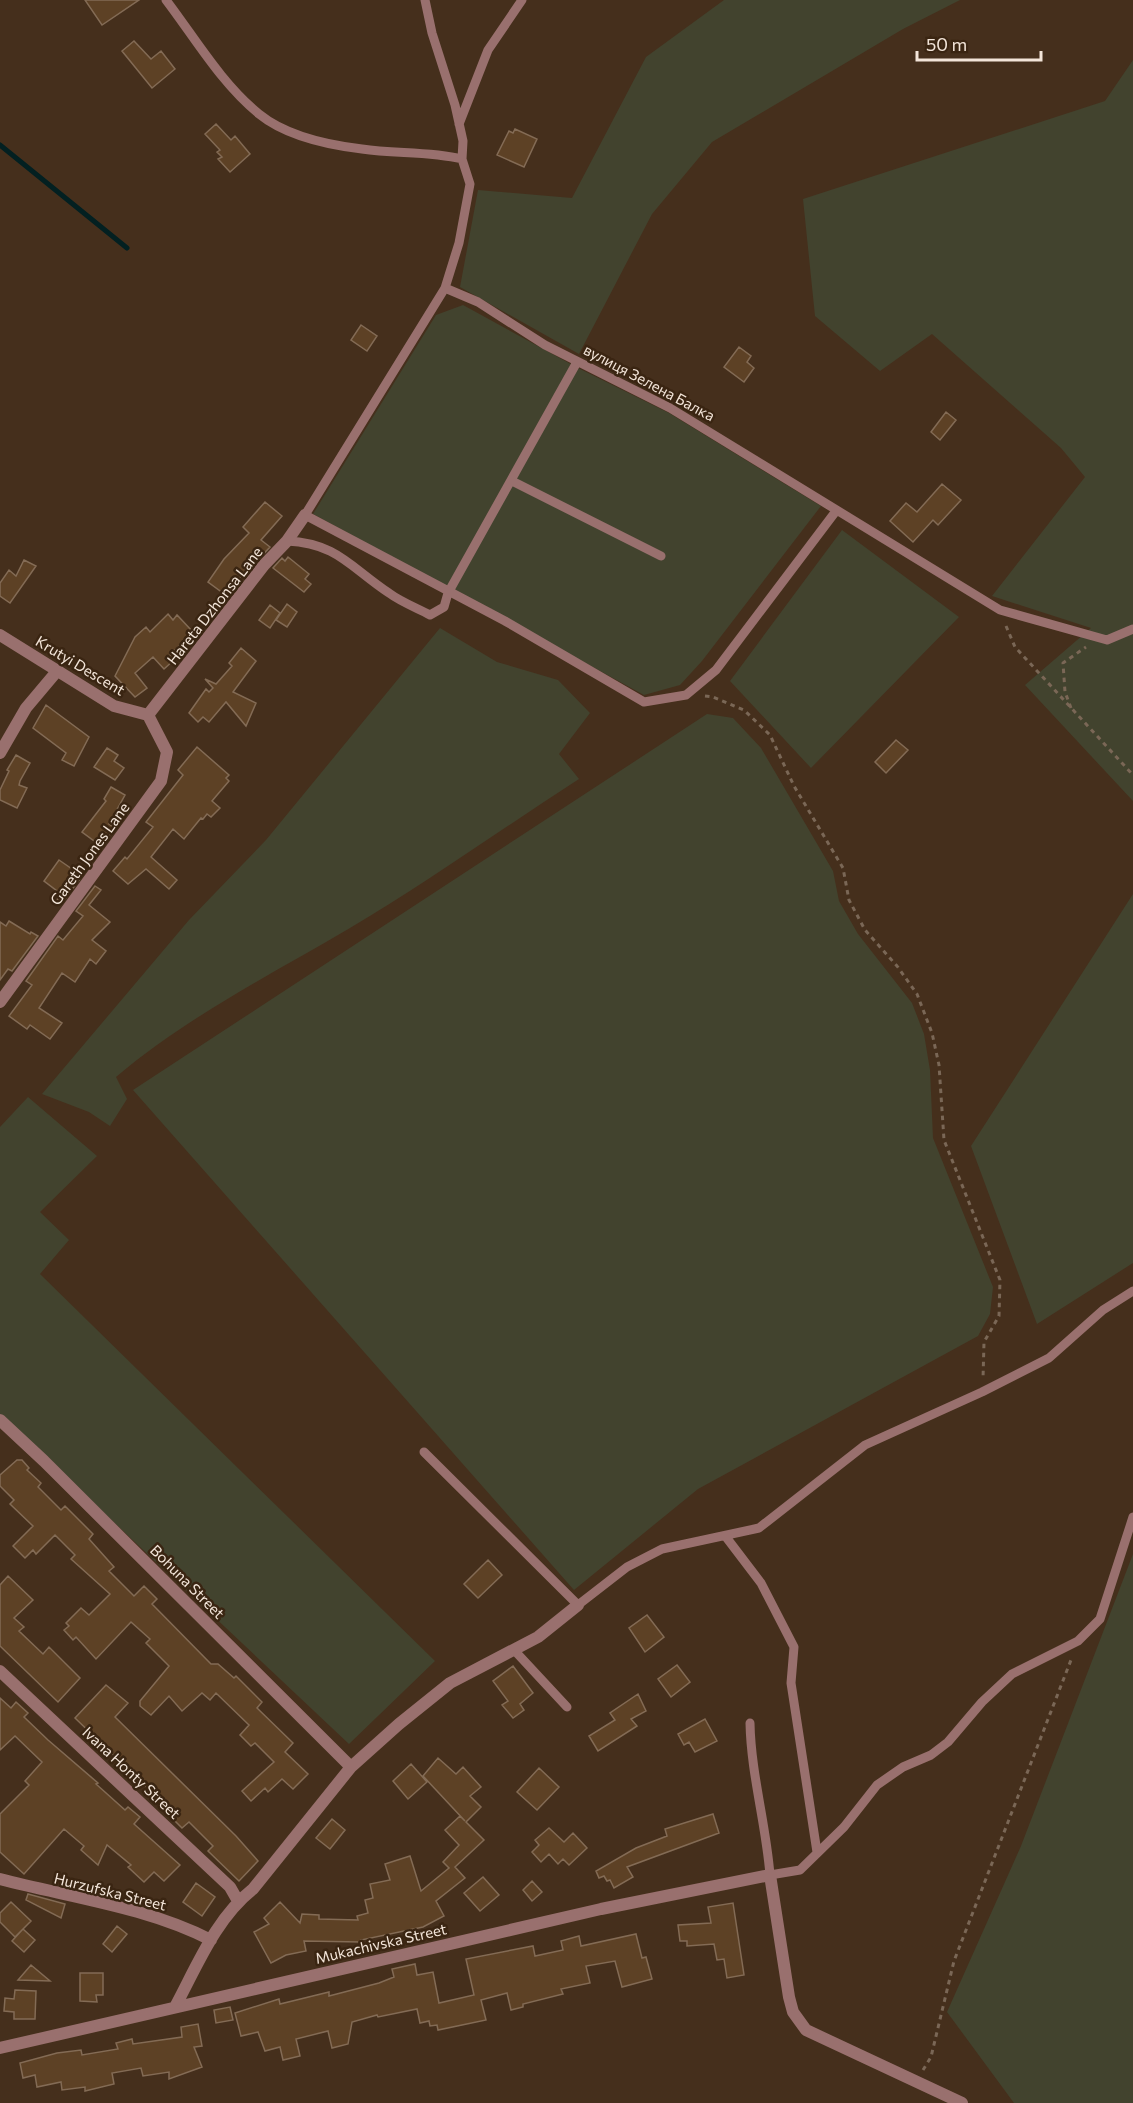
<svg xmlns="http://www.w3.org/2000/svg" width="1133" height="2103" font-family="Commissioner,sans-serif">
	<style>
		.green { fill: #42432e }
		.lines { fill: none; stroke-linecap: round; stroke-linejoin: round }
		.stream { stroke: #032021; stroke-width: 5 }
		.building { fill: #5d4125; stroke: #836b55; stroke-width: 1.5 }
		.path { stroke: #7a6756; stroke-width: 3; stroke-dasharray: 4.5 4.5; stroke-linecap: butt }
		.lane { stroke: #99706e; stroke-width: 9 }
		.street { stroke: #99706e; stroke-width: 12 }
		.labels { text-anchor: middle; stroke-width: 5; stroke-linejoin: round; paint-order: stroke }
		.street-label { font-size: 15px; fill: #f3e5d9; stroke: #3a2512 }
	</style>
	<rect width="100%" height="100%" fill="#452f1c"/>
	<!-- green -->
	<path class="green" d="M724 0H960L903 29 712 142 652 214 579 354 460 287 478 190 572 198 646 57Z
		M1133 60V801L1025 685 1091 628 992 596 1085 477 1061 448 932 334 880 371 815 316 803 199 1105 101Z
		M463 305 578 368 669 413 821 506 702 661 680 685 644 695 313 514 436 315Z
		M842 530 959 617 811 768 730 681Z
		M440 628 497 662 558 680 590 713 559 754 579 779C503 828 428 882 350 928 270 975 187 1017 116 1077L127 1099 110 1126 89 1112 42 1094 189 920 266 840Z
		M707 714 733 718 761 748 833 871 839 901 858 934 912 1003 924 1034 930 1070 933 1138 993 1287 990 1314 978 1336 698 1489 574 1590 133 1090Z
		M1133 894V1263L1037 1324 971 1146Z
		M28 1097 97 1156 40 1212 69 1240 40 1274 435 1661 349 1744 0 1415V1127Z
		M1133 1554V2103H1014L947 2012 1021 1846Z"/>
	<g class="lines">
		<!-- stream -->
		<path class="stream" d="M0 145 127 248"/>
	</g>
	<!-- building -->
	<path class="building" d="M85 0H139L102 25Z
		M134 41 151 59 161 51 175 69 152 88 122 51Z
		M216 124 231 140 235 136 250 154 230 172 218 159 222 157 217 152 220 150 205 134Z
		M515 129 537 139 524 167 497 155 509 131 513 133Z
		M361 325 377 336 367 351 351 340Z
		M739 347 751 356 747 362 754 368 744 382 724 367Z
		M946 412 956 420 940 440 931 432Z
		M942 484 961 500 938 525 933 520 913 542 890 521 906 503 917 512Z
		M265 502 282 516 261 540 270 547 254 564 251 562 227 596 208 582 224 559 249 533 243 527Z
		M288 557 309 574 305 579 311 584 304 592 273 568 282 558 285 561Z
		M24 560 36 566 10 603 0 596V583L9 570 16 576Z
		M287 604 297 612 287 627 276 620Z
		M270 605 280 613 270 628 259 620Z
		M168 614 173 620 177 615 193 632 170 655 174 660 164 669 153 657 135 673 147 688 135 697 115 676 135 637 146 627 150 632Z
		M241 648 256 661 233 692 256 703 246 726 226 702 209 722 203 717 198 722 189 713 206 689 209 692 213 688 205 679 216 684 232 666 229 663Z
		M46 705 89 737 74 766 62 760 66 753 33 728Z
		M896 740 908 750 886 773 875 762Z
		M197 747 229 775 226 778 229 781 212 801 220 808 211 817 207 814 203 819 201 818 184 839 173 829 151 857 177 880 169 889 146 869 128 884 113 871 125 857 127 859 153 827 146 822 183 775 178 770Z
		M107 748 118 755 114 761 124 768 115 780 94 767Z
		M16 755 30 763 20 781 19 785 27 788 17 808 0 800V790L9 771 7 770Z
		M111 787 125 795 109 824 115 828 101 846 82 832 106 801 104 799Z
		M59 860 82 876 62 903 57 900 61 894 44 881Z
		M95 886 101 890 89 905 110 922 92 940 106 951 96 964 90 959 75 982 62 973 39 1008 62 1023 50 1039 30 1025 27 1029 9 1016 32 985 26 981 58 936 63 940 83 916 76 911Z
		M9 921 30 934 31 932 38 936 12 971 8 969 0 980V922L6 926Z
		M17 1460H22L29 1468 27 1470 41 1483 38 1487 61 1510 65 1506 93 1534 89 1539 114 1567 109 1571 134 1596 144 1586 157 1599 152 1604 211 1664H218L234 1678 236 1676 262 1702 257 1708 293 1743 285 1752 308 1774 293 1789 282 1779 268 1792 265 1788 251 1801 242 1791 274 1762 255 1743 251 1746 240 1735 249 1725 216 1693 210 1700 202 1693 182 1711 169 1696 151 1715 140 1706V1701L169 1666 146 1643 150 1639 131 1622 96 1659 76 1637 73 1640 64 1630 69 1626 66 1623 81 1608 89 1615 110 1594 71 1559 75 1555 55 1535 36 1554 33 1550 25 1558 13 1546 33 1526 10 1504 14 1500 0 1486V1475Z
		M488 1560 502 1575 478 1598 464 1584Z
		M8 1576 33 1600 14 1618 24 1627 19 1631 43 1654 49 1647 80 1678 58 1702 0 1646V1585Z
		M647 1615 664 1637 645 1652 629 1628Z
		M677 1665 690 1682 671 1697 658 1679Z
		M513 1666 533 1693 520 1704 524 1710 513 1718 502 1705 508 1701 493 1681Z
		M106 1685 128 1703 115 1717 236 1836 258 1861 239 1881 208 1851 213 1846 189 1822 182 1828 173 1819 179 1814 156 1792 154 1794 75 1718Z
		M638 1694 646 1711 631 1719 637 1726 598 1751 589 1736 615 1720 610 1713Z
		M0 1698 11 1708 16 1702 28 1713 24 1717 48 1740 98 1783 96 1784 125 1810 128 1807 140 1817 134 1824 180 1865 164 1881 154 1872 144 1882 128 1867 131 1865 107 1845 98 1865 81 1850 84 1846 64 1829 24 1874 0 1852V1814L29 1785 25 1781 42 1762 15 1736 0 1750Z
		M705 1719 717 1741 695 1752 689 1742 684 1745 678 1734Z
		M438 1758 456 1774 463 1767 481 1787 470 1796 481 1807 466 1822 484 1840 455 1867 465 1878 436 1901 444 1916 423 1927 361 1940V1942L304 1941 306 1951 286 1955 271 1963 254 1932 269 1924 264 1918 280 1902 300 1923 302 1914 319 1915V1919L358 1920 357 1916 368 1913 365 1900 373 1898 370 1884 390 1880 385 1864 410 1856 421 1891 449 1868 443 1862 459 1845 445 1830 460 1816 465 1821 423 1776Z
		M411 1764 427 1782 408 1799 393 1781Z
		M539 1768 559 1787 537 1810 517 1792Z
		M713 1814 719 1833 627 1867 633 1877 614 1888 610 1880 607 1881 604 1876 599 1878 596 1871 636 1848 667 1836 665 1829Z
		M332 1819 345 1830 330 1849 316 1838Z
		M549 1828 564 1842 573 1833 587 1848 569 1865 563 1859 558 1864 549 1854 541 1862 532 1852 539 1845 535 1840Z
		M483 1877 499 1895 480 1911 464 1893Z
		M532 1881 542 1892 532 1901 523 1890Z
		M196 1883 215 1897 202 1916 183 1902Z
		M28 1894 65 1904 61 1918 26 1900Z
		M11 1902 31 1921 15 1937 0 1922V1913Z
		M733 1903 744 1975 727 1978 724 1959 717 1960 714 1944 687 1946V1941H680L678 1925 711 1923 708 1907Z
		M117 1926 127 1934 112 1952 103 1944Z
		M23 1929 35 1940 24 1952 12 1941Z
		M636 1934 642 1958 646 1957 652 1979 622 1987 615 1961 586 1966 590 1983 561 1989 563 1994 523 2004V2007L511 2010 507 1993 481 2000 486 2020 438 2030 437 2025 430 2026 429 2021 420 2023 417 2009 378 2017 377 2015 352 2022 348 2044 332 2048 328 2031 296 2039 300 2056 283 2060 280 2047 265 2051 258 2032 241 2036 235 2013 279 1999 280 2004 329 1992V1996L379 1983 394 1977 392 1969 415 1964 417 1975 433 1972 439 2003 474 1995 466 1959 533 1946 535 1956 563 1950 561 1941 579 1936 581 1946Z
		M31 1965 50 1981 18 1980Z
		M80 1973H103V1995H96L97 2002 80 2001Z
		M15 1990 36 1991 35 2019H14V2012L4 2011 5 1998 14 1999Z
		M230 2007 233 2020 216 2023 214 2010Z
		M198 2024 202 2046 194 2047 202 2067 169 2079V2072L143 2076 141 2068 112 2073 114 2084 85 2091V2087L62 2090 61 2082 37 2087 35 2075 23 2078 20 2063 57 2053 81 2050 82 2055 118 2049 116 2043 132 2039 133 2044 182 2037 181 2027Z"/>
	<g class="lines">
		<!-- path -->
		<path class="path" d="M1006 626 1015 647 1133 775
			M705 696 713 697 744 710 770 735 794 786 843 868 849 900 865 930 897 966 917 994 932 1033 939 1065 944 1140 1000 1280 999 1316 984 1342 983 1379
			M1071 708 1065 692 1063 663 1086 647
			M923 2070 931 2057 954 1961 1071 1660"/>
		<!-- lane -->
		<path class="lane" d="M166 0C195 38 221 83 259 114 286 136 328 145 362 149 395 154 429 151 462 159
			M425 0 432 33 455 105 463 141 462 159 470 184 459 243 445 288 305 515 505 621 644 702 686 695 716 670 836 511
			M459 124 488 50 522 0
			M445 288 478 302 545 345 670 408 1000 610 1107 640 1133 629
			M512 481 661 556
			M287 541C337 543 351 568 389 593 401 602 417 608 430 615L444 607 448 593 577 362
			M424 1452 578 1605 627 1567 662 1549 759 1528 865 1445 982 1392 1049 1358 1103 1310 1133 1291
			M726 1537 761 1583 794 1647 791 1683 817 1852
			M514 1650 567 1707
			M750 1723C751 1774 766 1824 770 1875L800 1870 844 1827 877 1785 903 1767 931 1755 948 1742 982 1702 1012 1674 1078 1641 1100 1619 1133 1517"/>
		<!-- street -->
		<path class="street" d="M0 635 114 706 148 715
			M148 715 264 565 287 541 305 515
			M0 753 26 708 58 670
			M0 1002 161 781 167 752 148 715
			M0 1420 44 1461 351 1767
			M0 1671 230 1887 238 1901
			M0 1879C69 1897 147 1907 211 1940
			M175 2007C197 1966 216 1918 253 1889L351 1767 399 1724 450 1683 538 1637 578 1605
			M0 2048 601 1909 770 1875 789 1997 793 2012 806 2030 962 2103"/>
	</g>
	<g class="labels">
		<!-- street labels -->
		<g class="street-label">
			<text transform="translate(649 383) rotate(28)" y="5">вулиця Зелена Балка</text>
			<text transform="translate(215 606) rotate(-52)" y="5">Hareta Dzhonsa Lane</text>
			<text transform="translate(80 666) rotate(31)" y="5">Krutyi Descent</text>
			<text transform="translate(90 854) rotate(-54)" y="5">Gareth Jones Lane</text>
			<text transform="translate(187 1582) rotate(45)" y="5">Bohuna Street</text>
			<text transform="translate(131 1773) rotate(43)" y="5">Ivana Honty Street</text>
			<text transform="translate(110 1892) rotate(14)" y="5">Hurzufska Street</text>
			<text transform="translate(381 1944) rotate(-13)" y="5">Mukachivska Street</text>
		</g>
	</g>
	<!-- scale -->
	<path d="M917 51v9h124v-9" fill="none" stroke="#f3e5d9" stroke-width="3"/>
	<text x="926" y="51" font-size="18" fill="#f3e5d9" stroke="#3a2512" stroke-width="4.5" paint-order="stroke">50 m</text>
</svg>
